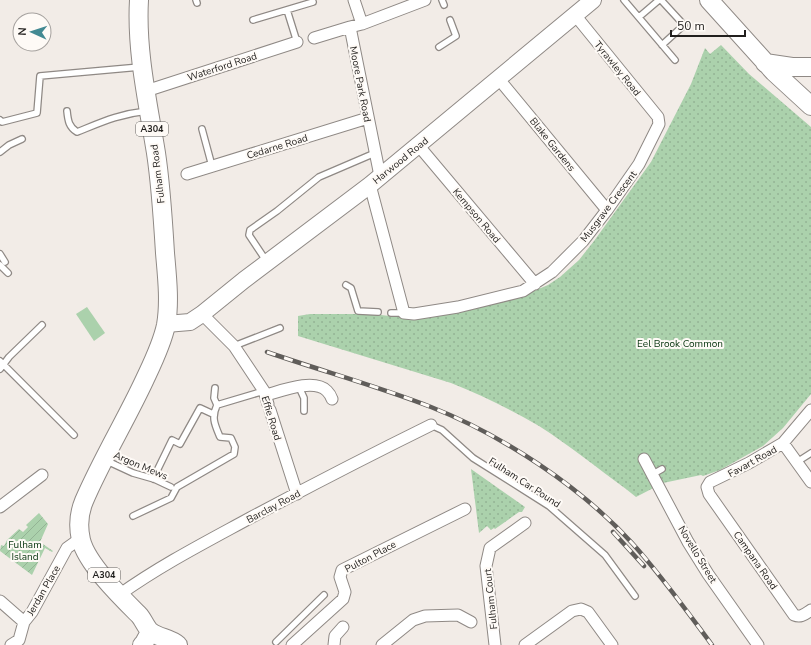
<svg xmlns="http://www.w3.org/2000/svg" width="811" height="645" font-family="'Nunito Sans',sans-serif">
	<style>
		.grass { fill: #abd1ac }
		.park { fill: url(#park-dots) }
		.garden { fill: url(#garden-furrows) }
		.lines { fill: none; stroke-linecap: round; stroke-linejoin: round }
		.lane-casing { stroke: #8f8985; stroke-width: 8 }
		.street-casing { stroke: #8f8985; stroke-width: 13 }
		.secondary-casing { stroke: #8f8985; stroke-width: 18 }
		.primary-casing { stroke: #8f8985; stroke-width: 20 }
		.lane { stroke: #fff; stroke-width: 5.5 }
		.street { stroke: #fff; stroke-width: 11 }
		.secondary { stroke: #fff; stroke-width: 16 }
		.primary { stroke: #fff; stroke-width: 18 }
		.rail-casing { stroke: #605d5a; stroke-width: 4.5 }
		.rail { stroke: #fefaf6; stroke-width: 3; stroke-dasharray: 9; stroke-linecap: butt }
		.labels { text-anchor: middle; stroke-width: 4; stroke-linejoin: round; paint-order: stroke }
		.shield { fill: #fefaf6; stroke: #63615e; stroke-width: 1 }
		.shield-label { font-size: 9px; font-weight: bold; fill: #211f1d }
		.street-label { font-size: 10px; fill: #211f1d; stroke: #fefaf6 }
		.park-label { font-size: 10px; fill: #05330d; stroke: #fefaf6 }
	</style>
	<defs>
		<pattern id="park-dots" width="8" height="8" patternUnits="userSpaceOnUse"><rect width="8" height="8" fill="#abd1ac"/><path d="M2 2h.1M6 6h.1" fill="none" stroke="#93b394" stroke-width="1.8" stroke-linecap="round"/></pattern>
		<pattern id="garden-furrows" width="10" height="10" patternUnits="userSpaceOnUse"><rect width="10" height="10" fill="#abd1ac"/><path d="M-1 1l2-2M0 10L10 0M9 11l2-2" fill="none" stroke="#93b394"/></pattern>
	</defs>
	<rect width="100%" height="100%" fill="#f2ece7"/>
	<!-- grass -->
	<path class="grass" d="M87 307 105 333 94 341 76 314Z"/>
	<!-- park -->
	<path class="park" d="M721 45 749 74 811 127V394L783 428 763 446 720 470 703 476 701 475 663 483 636 497 626 489C597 468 569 445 539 426 511 410 482 395 451 383L298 336V316L310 314H372L416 319 433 317 478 308 524 295 548 285 560 277 579 260 594 241 651 162 691 84 705 48 710 54Z
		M471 469 525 507 522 512H519L495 529 494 528 491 530 487 526 479 533Z"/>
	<!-- garden -->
	<path class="garden" d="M39 513 48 524 40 542 53 551 52 552 45 548 32 575 0 551 1 545 4 546 7 540 19 529 23 532 28 527 26 525Z"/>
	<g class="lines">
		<defs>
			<path id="lane" d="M196 0 197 3
				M442 0 444 5
				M624 0 675 60
				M661 0 684 25 662 45
				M287 10 297 42
				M639 17 659 0
				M253 20 313 2
				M439 47 456 36 450 20
				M67 111C68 121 69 127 77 132 102 122 119 114 147 111
				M0 120 2 122 37 113 40 76 140 67
				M202 129 212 166
				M0 152 9 145 22 139
				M0 254 5 262
				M267 262 249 235 250 230 277 211 319 177 375 153
				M0 265 8 273
				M346 285 351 288 358 311 378 312
				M391 313H404
				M234 346 280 328
				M0 361 74 435
				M0 369 9 357 42 325
				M299 387 304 398V411
				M215 388 214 398 217 405
				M431 425 442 430 473 458 549 506 605 555 635 596
				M107 461 133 473 154 479 171 487
				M797 462 811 453
				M653 474 662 469
				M153 479 172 440 180 444 200 408 213 414
				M133 516 171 498 177 487 234 454 235 447 231 438 220 437C215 425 211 418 217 405L264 391
				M276 642 324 595"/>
			<path id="street" d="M354 0 362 24 350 27 380 176
				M362 24 425 0
				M314 38 350 27
				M498 78 607 210
				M146 91 297 42
				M418 145 535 284
				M187 174 368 118
				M370 185 404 313 414 314 458 307 523 291 552 272 583 241 607 210 639 164 659 124 658 117 575 15
				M202 314 234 346 264 391 268 404
				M266 395C281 391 314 378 327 391 329 393 331 396 332 399
				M270 410 297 494
				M811 410 783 443 749 463 710 482 707 487 709 494 794 615C801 618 805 614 811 610
				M783 443 811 482
				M644 459 688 542 708 574 758 645
				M0 507 42 475
				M119 595C161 565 206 542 250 518 310 486 370 455 431 425
				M0 601 24 622
				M11 645 19 640 24 622 32 612 67 548 81 538
				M292 645 343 599 345 592 340 577 342 570 465 509
				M334 645 335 636 343 627
				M382 645 413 620 425 616 458 615 471 622
				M495 645 486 566 490 548 525 523
				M525 645 572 611 581 609 588 612 612 645"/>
			<path id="secondary" d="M166 324 190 322 202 314 244 280 370 185 593 0"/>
			<path id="primary" d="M139 0C136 51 148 103 156 153 161 186 163 220 165 253 167 276 170 302 166 325 162 344 153 362 145 379 126 420 102 459 84 501 79 513 78 527 81 540 87 564 121 597 139 615 143 619 146 628 151 632 159 638 170 638 178 645
				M709 0 774 72 811 106
				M765 63 792 67H811
				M142 645 144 643 150 632"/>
		</defs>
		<!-- lane casing -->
		<use href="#lane" class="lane-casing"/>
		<!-- street casing -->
		<use href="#street" class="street-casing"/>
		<!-- secondary casing -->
		<use href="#secondary" class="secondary-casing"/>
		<!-- primary casing -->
		<use href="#primary" class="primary-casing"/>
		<!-- lane -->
		<use href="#lane" class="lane"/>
		<!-- street -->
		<use href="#street" class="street"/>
		<!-- secondary -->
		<use href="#secondary" class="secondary"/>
		<!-- primary -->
		<use href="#primary" class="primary"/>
		<defs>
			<path id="rail" d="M267 352C322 371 377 386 431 407 502 435 580 486 632 543 661 575 686 610 712 645
				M613 532 644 566"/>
		</defs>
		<!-- rail casing -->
		<use href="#rail" class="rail-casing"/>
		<!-- rail -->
		<use href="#rail" class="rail"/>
	</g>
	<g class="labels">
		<!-- shield labels -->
		<g class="shield">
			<rect x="136" y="122" width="32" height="14" rx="3"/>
			<rect x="88" y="568" width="32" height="14" rx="3"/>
		</g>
		<g class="shield-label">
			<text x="152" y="132">A304</text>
			<text x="104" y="578">A304</text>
		</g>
		<!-- street labels -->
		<g class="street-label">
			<text transform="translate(222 66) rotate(-18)" y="4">Waterford Road</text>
			<text transform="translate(618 68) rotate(51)" y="4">Tyrawley Road</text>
			<text transform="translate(361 84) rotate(79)" y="4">Moore Park Road</text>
			<text transform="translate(553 144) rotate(51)" y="4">Blake Gardens</text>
			<text transform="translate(277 146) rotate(-17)" y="4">Cedarne Road</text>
			<text transform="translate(400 160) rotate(-39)" y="4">Harwood Road</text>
			<text transform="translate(157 174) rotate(-97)" y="4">Fulham Road</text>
			<text transform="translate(608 206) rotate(-53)" y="4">Musgrave Crescent</text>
			<text transform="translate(477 215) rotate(50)" y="4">Kempson Road</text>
			<text transform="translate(272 418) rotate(73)" y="4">Effie Road</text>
			<text transform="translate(752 461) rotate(-29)" y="4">Favart Road</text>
			<text transform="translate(141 465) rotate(23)" y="4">Argon Mews</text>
			<text transform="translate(525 482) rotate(33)" y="4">Fulham Car Pound</text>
			<text transform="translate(273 506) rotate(-28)" y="4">Barclay Road</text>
			<text transform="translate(698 554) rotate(59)" y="4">Novello Street</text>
			<text transform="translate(370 556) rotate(-28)" y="4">Pulton Place</text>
			<text transform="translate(756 560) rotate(55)" y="4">Campana Road</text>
			<text transform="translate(43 590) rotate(-60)" y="4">Jerdan Place</text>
			<text transform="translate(490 599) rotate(-96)" y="4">Fulham Court</text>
		</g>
		<!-- park labels -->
		<g class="park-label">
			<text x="680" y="347">Eel Brook Common</text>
			<text x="25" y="548">Fulham<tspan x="25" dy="12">Island</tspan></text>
		</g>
	</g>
	<!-- north arrow -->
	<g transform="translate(32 32) rotate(273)"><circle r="19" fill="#fefaf6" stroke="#a6a29f"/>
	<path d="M0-3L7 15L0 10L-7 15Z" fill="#428992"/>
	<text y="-6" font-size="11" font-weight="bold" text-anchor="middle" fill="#211f1d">N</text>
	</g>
	<!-- scale -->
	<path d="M671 30v6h74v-6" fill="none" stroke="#211f1d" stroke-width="2"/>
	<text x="677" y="30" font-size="12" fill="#211f1d" stroke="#fefaf6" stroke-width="3" paint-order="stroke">50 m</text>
</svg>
